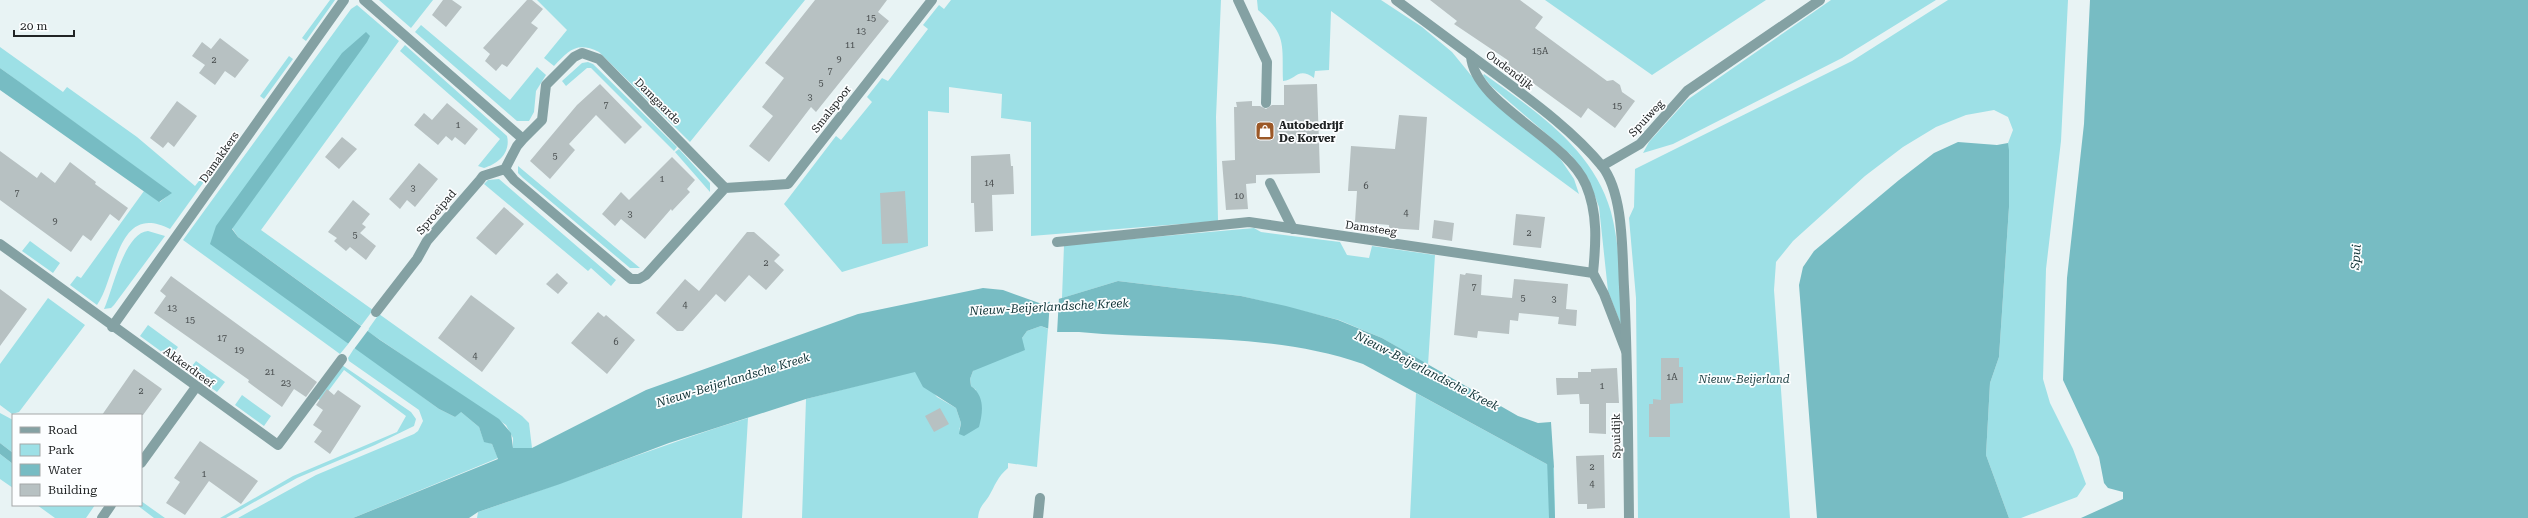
<svg xmlns="http://www.w3.org/2000/svg" width="2528" height="518" font-family="'Roboto Serif',serif">
	<style>
		.green { fill: #9de0e6 }
		.water { fill: #77bcc3 }
		.pier { fill: #e8f3f4 }
		.lines { fill: none; stroke-linecap: round; stroke-linejoin: round }
		.stream { stroke: #77bcc3; stroke-width: 6 }
		.building { fill: #b7c1c2 }
		.service { stroke: #84a1a3; stroke-width: 10 }
		.minor { stroke: #84a1a3; stroke-width: 10 }
		.tertiary { stroke: #84a1a3; stroke-width: 10 }
		.labels { text-anchor: middle; stroke-width: 3.5; stroke-linejoin: round; paint-order: stroke }
		.number-label { font-size: 9px; fill: #464b4c }
		.street-label { font-size: 11px; fill: #212425; stroke: #fcfeff }
		.poi-label { font-size: 11px; font-weight: bold; fill: #212425; stroke: #fcfeff; text-anchor: start }
		.park-label { font-size: 11px; font-style: italic; fill: #1a3c3f; stroke: #fcfeff }
		.water-label { font-size: 12px; font-style: italic; fill: #0e3134; stroke: #fcfeff }
	</style>
	<rect width="100%" height="100%" fill="#e8f3f4"/>
	<!-- green -->
	<path class="green" d="M330 0H335L306 41 302 38Z
		M379 0H433L411 28Z
		M537 0H805L690 142 599 52C576 41 569 51 554 66L544 58 567 30Z
		M951 0H1221L1216 117 1218 221 1031 236V122L1001 118 1002 94 949 87V113L928 111V246L842 272 784 204 836 136 841 140 872 102 867 97 882 78 888 81 928 29 923 25 939 5 944 9Z
		M1257 0H1381L1422 27 1452 52 1492 101 1559 157 1574 179 1579 194 1331 11 1329 70 1315 71 1314 78C1298 66 1296 80 1283 81 1282 44 1287 35 1258 10Z
		M1545 0H1766L1652 75Z
		M1831 0H1936L1842 58 1673 144 1643 153 1649 142 1687 100Z
		M1948 0H2068L2061 141 2046 269 2043 379 2050 403 2073 449 2086 484 2077 497 2021 518H2009L1986 455 1990 383 1999 357 2009 207 2008 143 2013 130 2008 117 1994 110 1966 115 1936 127 1903 147 1865 176 1793 241 1776 262 1774 290 1790 518H1638L1636 298 1629 218 1634 207 1635 169 1852 61Z
		M357 5 399 41 261 230 373 310 361 326 238 237 232 228 370 36 211 243 349 343 340 354 183 240 351 9Z
		M421 25 510 100 537 67 546 75 536 91 534 112 529 121H517L415 32Z
		M405 45 507 136C511 153 498 164 484 168L478 166 500 139 400 51Z
		M0 47 63 92 67 87 137 137 195 186 213 163 216 165 170 229C116 201 117 277 97 305L70 285 77 276 81 278 144 191 160 202 171 193 0 68Z
		M289 56 293 59 264 99 260 96Z
		M588 62 593 64 677 147 674 151 591 68H587L566 86 562 81 582 63Z
		M1484 74C1535 111 1593 148 1611 212 1621 250 1620 292 1623 330L1608 291 1599 207 1588 178 1571 155 1491 86 1483 76Z
		M679 149 710 183V192L675 152Z
		M518 166 640 268H630L523 178 518 173Z
		M499 179 616 280 611 286 591 268 588 271 484 184 488 180Z
		M1254 228 1261 232 1340 242 1347 255 1369 258 1372 246 1435 255 1428 365 1382 338 1339 320 1241 296 1118 281 1062 298 1064 245Z
		M148 231 165 236 114 305 111 308 104 309C113 290 124 233 148 231Z
		M30 241 60 263 53 273 22 251Z
		M48 298 85 325 19 412 12 414 0 405V364Z
		M379 314 522 416 529 423 532 448H513V438L506 425 367 331Z
		M148 325 178 347 170 358 140 336Z
		M1041 326 1048 329 1037 467 1008 463V468C997 477 995 486 989 496 983 505 979 507 978 518H802L806 399 915 371 937 397 956 408 961 423 959 431 976 390 971 386 970 379 973 371 1022 338 1027 331Z
		M355 347 439 409 455 417 460 411 479 427 484 441 492 444 498 458 353 518H238L316 475 414 434 418 431 423 421 419 410 349 361 348 358Z
		M196 361 225 382 217 392 188 371Z
		M342 365 411 412 416 419 414 426 375 445 297 478 226 518H220L293 476 397 432 406 416 344 370 321 401 317 398Z
		M1416 393 1554 468 1555 518H1410Z
		M242 395 271 416 264 426 235 405Z
		M0 413 13 420V453L0 443Z
		M748 418 742 518H477L478 512C568 482 657 446 748 418Z
		M0 454 13 464V488L0 479Z
		M141 501 165 518H154L137 505H141Z
		M37 505H95L86 518H55Z"/>
	<!-- water -->
	<path class="water" d="M2090 0H2528V518H2081L2123 499V492L2108 488 2104 483 2099 457 2063 380 2067 278 2084 124Z
		M366 32 370 36 367 42 232 229 238 237 380 340 499 419 511 433 513 448H532L646 390 858 314 983 288 1003 290 1042 304 1118 281 1241 296 1286 306 1338 320 1382 338 1518 416 1538 423 1551 422 1554 468 1363 364C1272 332 1173 341 1079 332H1057L1041 326 1027 331 1022 338 1025 350 973 371 970 379 971 386C985 396 983 412 979 427L964 436 959 434 961 423 956 408 923 387 915 372 806 399 669 443 560 484 478 512 469 518H353L498 459 492 444 484 442 479 427 461 412 455 417 439 409 210 244 216 226 342 53Z
		M0 68 21 83 172 193 159 202 0 90Z
		M1958 142 1997 145 2008 143 2009 150V207L1999 357 1990 383 1986 455 2009 518H1817L1799 285 1803 267 1814 251 1899 180 1934 153Z
		M0 443 13 453V464L0 454Z"/>
	<!-- pier -->
	<path class="pier" d="M1059 297 1057 334 1048 331 1050 299Z
		M362 325 369 329 354 349 348 344Z"/>
	<g class="lines">
		<!-- stream -->
		<path class="stream" d="M1550 458 1552 518"/>
	</g>
	<!-- building -->
	<path class="building" d="M443 0H452L462 7 446 27 432 15Z
		M527 0H532L543 9 531 23 538 28 507 67 502 64 496 71 485 61 490 54 483 48Z
		M815 0H887L878 12 889 21 816 112 811 107 769 162 749 146 773 116 762 107 784 78 765 63Z
		M1430 0H1520L1543 17 1535 28 1607 81 1613 80 1620 85 1622 92 1635 101 1615 128 1588 108 1581 118 1507 64 1509 61 1454 24 1457 21Z
		M220 38 249 60 235 78 225 71 215 85 199 73 205 65 192 56 202 42 211 49Z
		M600 84 642 127 625 144 596 115 569 144 575 150 550 179 530 161 577 105Z
		M1317 84 1320 173 1256 175V183L1246 184 1248 209 1226 210 1222 161 1235 160 1234 107H1237L1236 102 1252 101V106H1260L1266 109 1272 105H1284V85Z
		M177 101 197 116 174 147 168 142 163 148 150 138Z
		M447 103 478 129 465 145 455 137 452 141 446 136 438 145 414 125 424 113 432 120Z
		M1399 115 1427 117 1419 230 1389 228V225L1355 222 1357 191H1348L1351 146 1395 149Z
		M342 137 357 149 339 169 325 157Z
		M0 151 37 178 41 172 55 183 70 162 96 182 95 184 128 208 119 221 110 214 91 241 83 235 71 252 0 200Z
		M1010 154 1011 166H1013L1014 194 992 195 993 231 975 232 974 203H971V156Z
		M672 157 695 180 687 189 690 192 672 211 671 209 645 239 621 219 615 226 602 214 621 192 629 200Z
		M419 163 438 179 415 207 407 200 400 209 389 199Z
		M905 191 908 243 882 244 880 193Z
		M353 200 370 214 362 224 366 227 360 233 376 246 366 260 350 247 346 251 334 241 337 238 328 232Z
		M504 207 524 224 496 255 476 238Z
		M1516 214 1545 217 1541 248 1513 245Z
		M1434 220 1454 223 1452 241 1432 238Z
		M747 232H754L780 255 774 261 784 270 766 290 749 275 725 302 716 294 683 331H677L656 313 685 279 699 291Z
		M557 273 568 283 558 294 546 284Z
		M1466 273 1482 275 1481 295 1512 298 1514 279 1568 284 1566 309 1577 310 1576 326 1558 324 1559 317 1519 313 1518 321 1510 320 1509 334 1478 331 1477 338 1454 335 1460 274 1465 275Z
		M171 276 317 382 306 397 294 389 282 407 248 382 249 380 154 313 166 296 160 291Z
		M0 289 27 309 0 346Z
		M471 295 515 328 482 372 438 338Z
		M598 312 604 317 606 315 635 340 607 374 571 343Z
		M1661 358H1679V367H1683V403L1670 404V437H1649V404H1653V399L1661 400Z
		M1617 368 1619 403H1606V434L1589 433V404H1580L1579 394 1557 395 1556 378H1578V372H1591V369Z
		M134 369 162 389 143 415H102Z
		M327 389 334 395 338 390 361 406 330 454 314 442 322 431 313 425 323 410 316 405Z
		M940 408 949 424 934 432 925 416Z
		M200 441 258 481 241 504 209 481 185 515 166 503 180 482 174 478Z
		M1604 455 1605 508 1587 509V504H1578L1576 456Z"/>
	<g class="lines">
		<!-- service -->
		<path class="service" d="M1238 0 1267 62 1266 103
			M1270 183 1293 229
			M1038 518 1040 498"/>
		<!-- minor -->
		<path class="minor" d="M364 0 523 139 542 120 546 85 574 57 582 53 599 59 725 188 646 275 639 279H631L514 180 505 169
			M1471 56C1474 104 1566 138 1586 185 1598 213 1596 243 1593 273
			M1602 166 1640 144 1687 91 1820 0
			M725 188 788 184 932 0
			M1057 242 1249 222 1593 273 1604 294 1626 351
			M0 244 278 445 342 359
			M376 312 417 259 427 241 480 180 483 176 505 169 517 146 523 139
			M112 327 344 0
			M141 463 196 387
			M102 518 111 505"/>
		<!-- tertiary -->
		<path class="tertiary" d="M1396 0C1431 26 1466 52 1501 78 1536 104 1574 132 1602 166 1624 194 1622 253 1624 287 1628 364 1628 441 1629 518"/>
	</g>
	<!-- icons -->
	<defs>
		<symbol id="shop-square" viewBox="-11 -11 22 22"><rect x="-9" y="-9" width="18" height="18" rx="4" fill="#9b5827" stroke="#fcfeff"/><path d="M-5-2.5h2.3a2.7 3.5 0 0 1 5.4 0H5L5.5 6h-11ZM-1.5-2.5h3a1.5 2.3 0 0 0-3 0Z" fill="#fff"/></symbol>
	</defs>
	<g fill-rule="evenodd">
		<use href="#shop-square" x="1254" y="120" width="22" height="22"/>
	</g>
	<g class="labels">
		<!-- number labels -->
		<g class="number-label">
			<text x="871" y="21">15</text>
			<text x="861" y="34">13</text>
			<text x="850" y="48">11</text>
			<text x="1540" y="54">15A</text>
			<text x="839" y="62">9</text>
			<text x="214" y="63">2</text>
			<text x="830" y="74">7</text>
			<text x="821" y="86">5</text>
			<text x="810" y="100">3</text>
			<text x="606" y="108">7</text>
			<text x="1617" y="109">15</text>
			<text x="458" y="128">1</text>
			<text x="555" y="159">5</text>
			<text x="662" y="182">1</text>
			<text x="989" y="186">14</text>
			<text x="1366" y="189">6</text>
			<text x="413" y="191">3</text>
			<text x="17" y="196">7</text>
			<text x="1239" y="199">10</text>
			<text x="1406" y="216">4</text>
			<text x="630" y="217">3</text>
			<text x="55" y="224">9</text>
			<text x="1529" y="236">2</text>
			<text x="355" y="238">5</text>
			<text x="766" y="266">2</text>
			<text x="1474" y="290">7</text>
			<text x="1523" y="301">5</text>
			<text x="1554" y="302">3</text>
			<text x="685" y="308">4</text>
			<text x="172" y="311">13</text>
			<text x="190" y="323">15</text>
			<text x="222" y="341">17</text>
			<text x="616" y="345">6</text>
			<text x="239" y="353">19</text>
			<text x="475" y="359">4</text>
			<text x="270" y="375">21</text>
			<text x="1672" y="380">1A</text>
			<text x="286" y="386">23</text>
			<text x="1602" y="389">1</text>
			<text x="141" y="394">2</text>
			<text x="1592" y="470">2</text>
			<text x="204" y="477">1</text>
			<text x="1592" y="487">4</text>
		</g>
		<!-- street labels -->
		<g class="street-label">
			<text transform="translate(1510 70) rotate(37)" y="4">Oudendijk</text>
			<text transform="translate(658 101) rotate(45)" y="4">Damgaarde</text>
			<text transform="translate(831 109) rotate(-52)" y="4">Smalspoor</text>
			<text transform="translate(1646 118) rotate(-47)" y="4">Spuiweg</text>
			<text transform="translate(219 157) rotate(-55)" y="4">Damakkers</text>
			<text transform="translate(436 212) rotate(-50)" y="4">Sproeipad</text>
			<text transform="translate(1371 228) rotate(8)" y="4">Damsteeg</text>
			<text transform="translate(189 367) rotate(36)" y="4">Akkerdreef</text>
			<text transform="translate(1616 436) rotate(-91)" y="4">Spuidijk</text>
		</g>
		<!-- poi labels -->
		<g class="poi-label">
			<text x="1279" y="129">Autobedrijf<tspan x="1279" dy="13">De Korver</tspan></text>
		</g>
		<!-- park labels -->
		<g class="park-label">
			<text x="1744" y="383">Nieuw-Beijerland</text>
		</g>
		<!-- water labels -->
		<g class="water-label">
			<text transform="translate(2356 257) rotate(-86)" y="4">Spui</text>
			<text transform="translate(1049 307) rotate(-3)" y="4">Nieuw-Beijerlandsche Kreek</text>
			<text transform="translate(1427 371) rotate(27)" y="4">Nieuw-Beijerlandsche Kreek</text>
			<text transform="translate(733 380) rotate(-17)" y="4">Nieuw-Beijerlandsche Kreek</text>
		</g>
	</g>
	<!-- legend -->
	<rect x="12" y="414" width="130" height="92" fill="#fcfeff" stroke="#a4a7a8"/>
	<rect x="20" y="427" width="20" height="6" fill="#84a1a3" stroke="#a4a7a8"/>
	<text x="48" y="434" font-size="12" fill="#212425">Road</text>
	<rect x="20" y="444" width="20" height="12" fill="#9de0e6" stroke="#a4a7a8"/>
	<text x="48" y="454" font-size="12" fill="#212425">Park</text>
	<rect x="20" y="464" width="20" height="12" fill="#77bcc3" stroke="#a4a7a8"/>
	<text x="48" y="474" font-size="12" fill="#212425">Water</text>
	<rect x="20" y="484" width="20" height="12" fill="#b7c1c2" stroke="#a4a7a8"/>
	<text x="48" y="494" font-size="12" fill="#212425">Building</text>
	<!-- scale -->
	<path d="M14 30v6h60v-6" fill="none" stroke="#212425" stroke-width="2"/>
	<text x="20" y="30" font-size="12" fill="#212425" stroke="#fcfeff" stroke-width="3" paint-order="stroke">20 m</text>
</svg>
